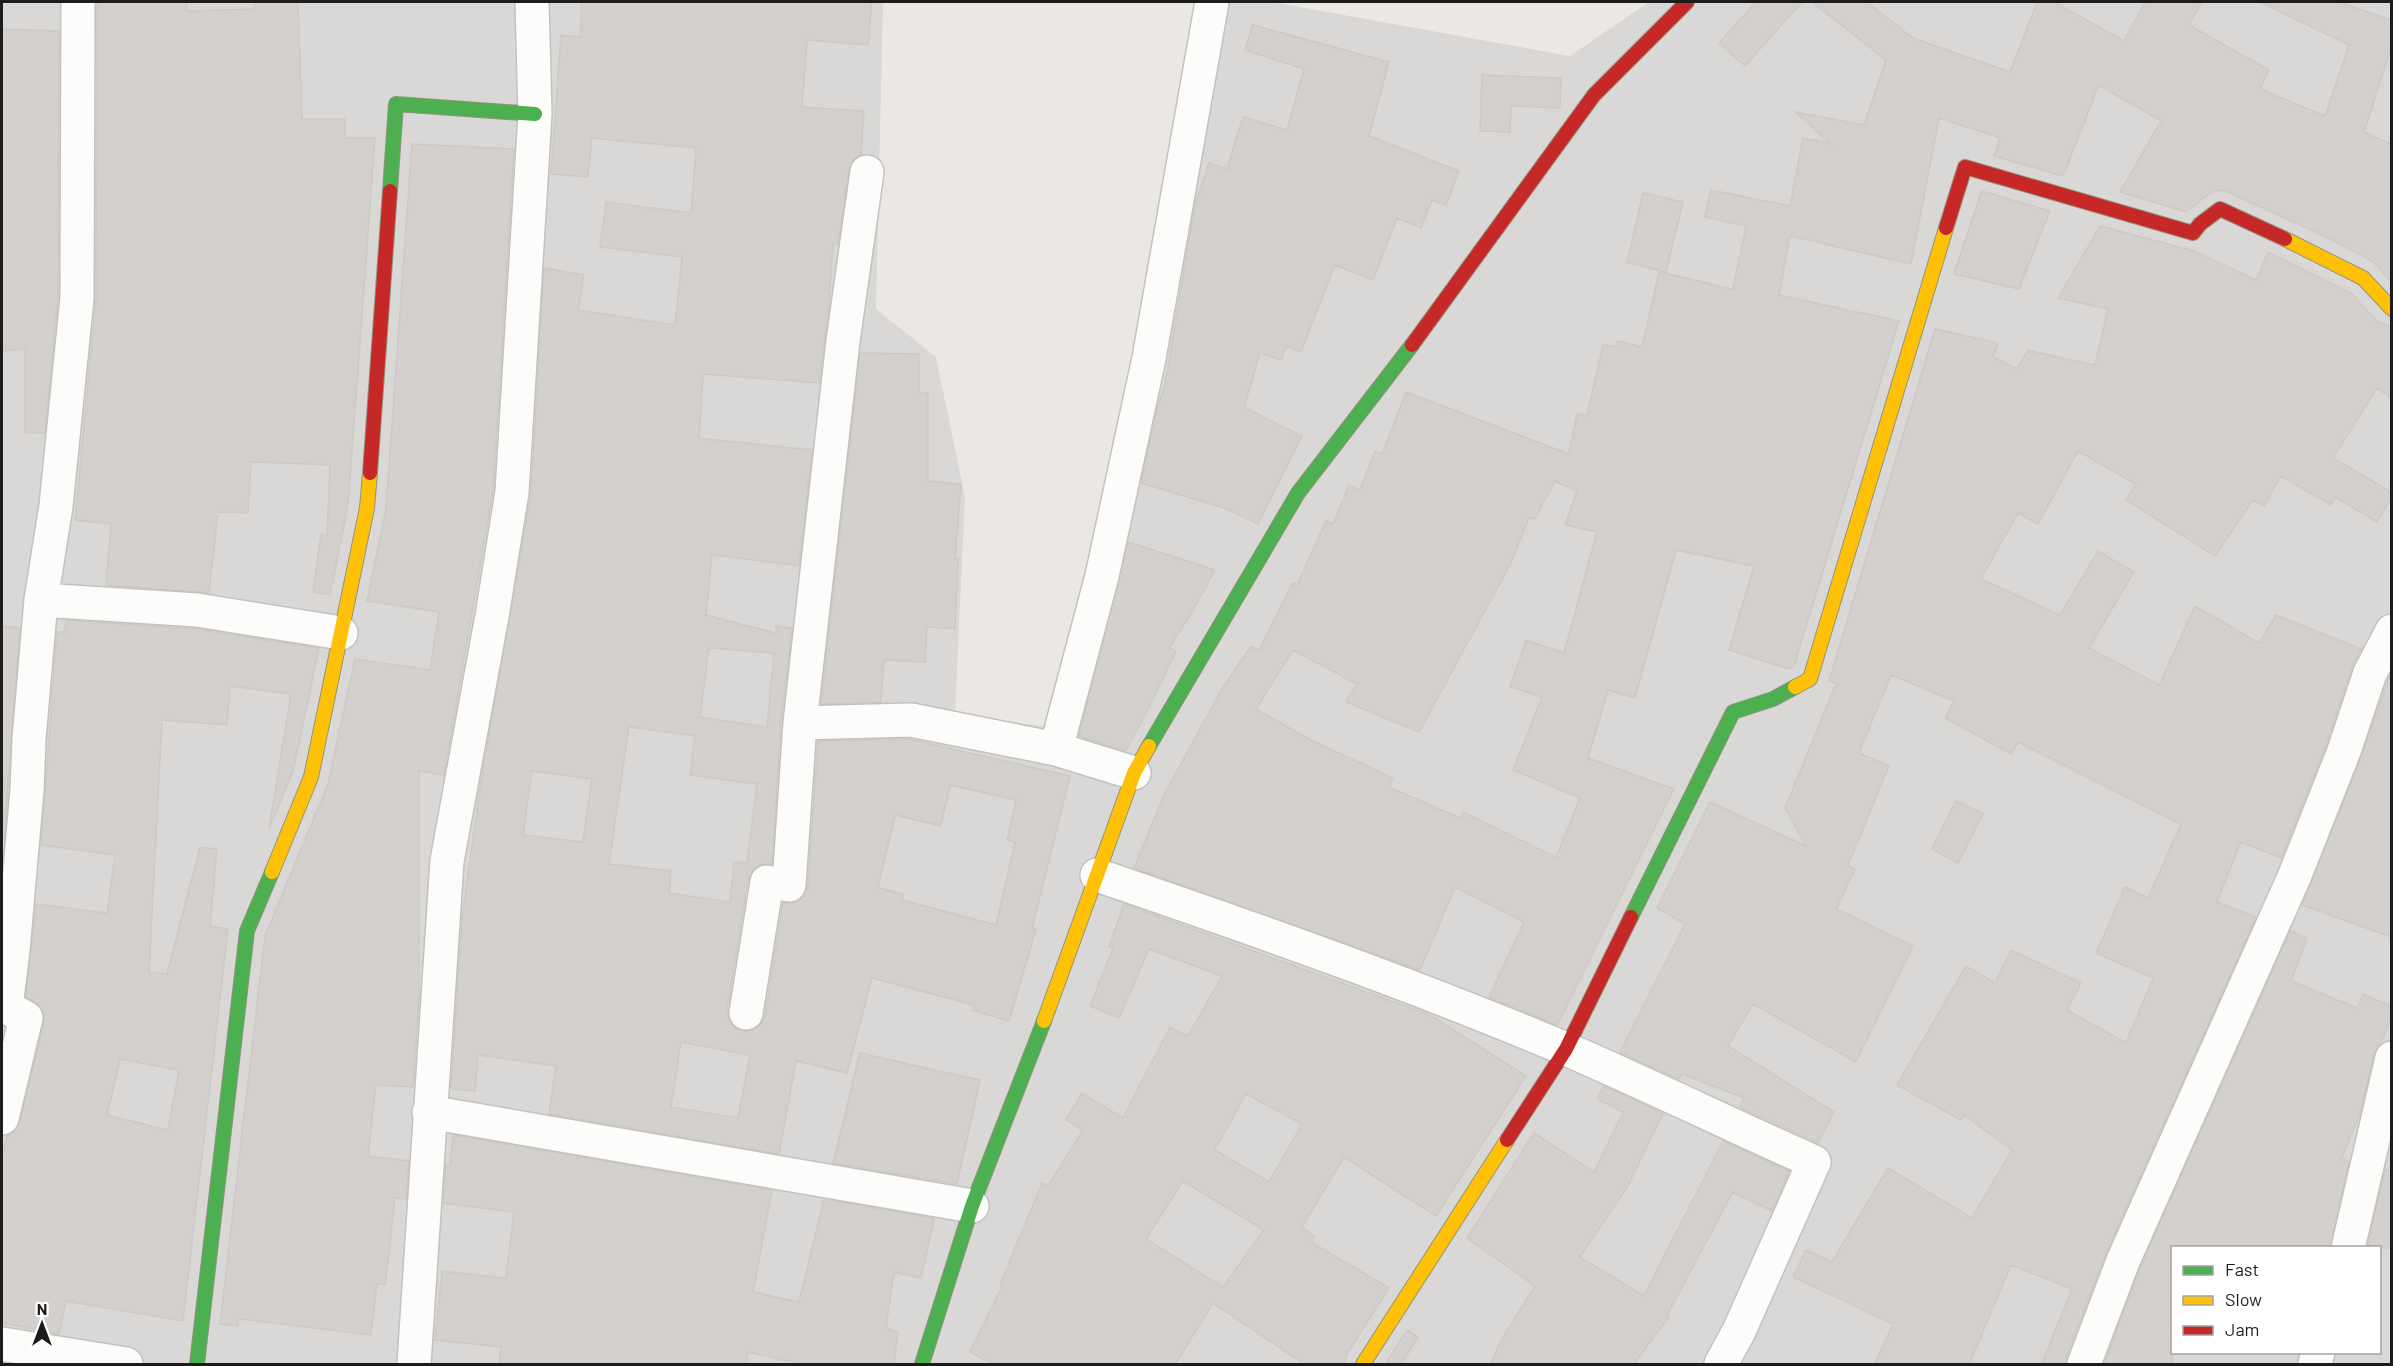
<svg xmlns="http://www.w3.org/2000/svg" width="2393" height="1366" font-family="Barlow,sans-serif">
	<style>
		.residential { fill: #dad8d6; fill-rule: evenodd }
		.building { fill: #d3d0cd; stroke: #cec9c5; stroke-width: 1.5; fill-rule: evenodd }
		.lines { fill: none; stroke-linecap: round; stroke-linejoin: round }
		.street-casing { stroke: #c3c2c0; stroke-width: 36 }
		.fast-casing { stroke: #93947c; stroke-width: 16 }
		.slow-casing { stroke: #93947c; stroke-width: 16 }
		.jam-casing { stroke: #93947c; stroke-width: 16 }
		.street { stroke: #fcfcfb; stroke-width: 33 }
		.fast { stroke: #4caf50; stroke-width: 14 }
		.slow { stroke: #ffc107; stroke-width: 14 }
		.jam { stroke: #c62828; stroke-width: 14 }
	</style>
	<rect width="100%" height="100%" fill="#ebe8e4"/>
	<!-- residential -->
	<path class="residential" d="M2 2H883L876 309 936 357 965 497 955 714 1048 727 1083 594 1212 2H1272L1570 56 1649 2H2391V1364H2ZM2172 1248H2380V1352H2172Z"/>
	<!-- building -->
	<path class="building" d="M97 2H187V11L254 9V2H298L302 119H345V138H375L348 505 330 595 313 592 321 534 327 535 330 465 251 462 248 513 218 512 209 593 106 585 111 524 75 520 96 298Z
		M582 2H872L868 45 807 40 802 107 864 111 861 154 853 160 849 169 838 244H833L829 304 819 383 703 374 699 438 812 450 799 566 712 555 706 615 776 633V626L792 628 781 722 772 864 760 865 752 871 748 879 727 1010 728 1019 734 1027 744 1032 753 1030 761 1024 765 1016 783 903 797 902 804 896 808 887 818 741 909 739 1070 776 1032 929H1036L1009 1021 972 1010 974 1005 872 978 847 1073 796 1061 779 1154 549 1114 556 1066 478 1055 475 1091 451 1089 462 918 481 781 531 495 544 268 584 275 578 310 675 325 682 257 600 247 606 202 691 213 696 148 592 138 588 177 551 174 561 35 580 37ZM709 648 774 653 767 727 700 717ZM629 727 695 736 690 775 757 784 747 863 734 862 730 902 669 893 671 871 609 864ZM532 771 592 779 583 842 523 835ZM950 785 1016 800 1007 840 1015 842 996 925 902 900 904 894 878 888 895 815 941 826ZM681 1042 750 1055 738 1118 671 1107Z
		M1756 2H1802L1745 66 1719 43Z
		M1812 2H1867L1913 38 2010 72 2037 2H2054L2124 41 2145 2H2202L2189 25 2269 70 2260 89 2325 116 2349 45 2260 2H2339L2391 20V48L2364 132 2391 144V281L2372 261 2326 237 2228 192 2219 190 2209 194 2186 212 2120 192 2161 121 2099 85 2063 176 1994 156 2000 138 1939 118 1911 264 1790 236 1779 295 1899 321 1794 666 1789 669 1729 650 1754 566 1676 550 1635 698 1608 690 1588 758 1674 789 1557 1025 1489 997 1524 922 1455 887 1420 970 1134 868 1164 795 1222 689 1251 646 1259 650 1293 583 1297 585 1326 521 1333 524 1349 485 1360 490 1375 451 1382 454 1406 392 1569 454 1577 414 1587 416 1603 345 1616 347 1618 341 1642 347 1659 272 1733 289 1746 226 1705 217 1711 190 1790 206 1803 138 1830 143 1795 112 1864 125 1886 60ZM1555 481 1577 491 1565 525 1597 532 1564 653 1526 640 1510 687 1542 697 1513 770 1580 798 1556 857 1463 812 1460 818 1389 787 1393 778 1311 740 1256 709 1293 650 1357 684 1346 702 1419 732 1511 563 1529 518 1535 519Z
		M1253 25 1389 62 1369 136 1459 171 1446 205 1432 200 1421 228 1397 218 1373 280 1335 265 1301 352 1286 346 1281 360 1260 353 1244 407 1302 436 1258 524 1227 509 1141 483 1157 410 1165 384 1195 205 1209 163 1227 169 1243 117 1287 130 1304 69 1245 50Z
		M2 29 59 31 58 297 45 433H25V349L2 351Z
		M1482 75 1561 78 1560 108 1511 106 1510 132 1480 131Z
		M412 144 514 149 493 490 444 775 419 771V997L413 1087 376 1085 368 1156 409 1161 406 1199 395 1198 385 1285 377 1284 371 1335 239 1319 238 1326 220 1324 265 936 328 784 355 659 430 670 439 612 367 601 386 509Z
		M1982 191 2050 211 2019 289 1954 274Z
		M1643 193 1683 202 1666 272 1627 263Z
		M2100 226 2194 251 2256 280 2268 252 2351 293 2378 322 2391 327V398L2377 388 2333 458 2391 492V498L2377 522 2335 497 2331 505 2281 476 2264 506 2253 500 2215 556 2126 500 2136 484 2078 451 2038 524 2018 513 1981 579 2060 615 2098 551 2134 572 2089 648 2159 685 2195 606 2259 643 2276 615 2361 649 2352 667 2326 745 2281 858 2241 842 2217 902 2256 917 2106 1253 2066 1357V1365H2041L2072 1289 2011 1265 1969 1365H1874L1893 1324 1793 1277 1806 1250 1832 1262 1888 1168 1972 1218 2012 1150 1964 1115 1961 1120 1897 1085 1966 966 1995 983 2011 950 2081 983 2067 1010 2126 1043 2153 978 2096 953 2125 887 2148 898 2181 824 2018 742 2011 754 1945 718 1954 701 1891 675 1859 753 1889 766 1848 865 1855 869 1836 909 1913 946 1856 1062 1753 1004 1728 1046 1834 1112 1818 1143 1740 1107 1744 1098 1682 1074 1679 1079 1620 1053 1685 924 1657 908 1710 802 1806 846 1785 808 1835 686 1838 684 1829 681 1935 329 1998 343 1993 357 2017 369 2028 350 2095 365 2108 309 2058 298Z
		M860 353 919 354V393H928V481L961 484 955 559H958L955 629 927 627 925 662 884 660 881 702 821 704Z
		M1128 542 1215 570 1191 614 1169 648 1176 651 1149 708 1125 751 1079 736Z
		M66 620 195 629 319 648 293 771 269 829 291 694 230 686 227 725 162 720 149 972 167 974 200 847 217 849 210 926 228 929 183 1321 66 1301 59 1334 2 1323V1155L7 1136 15 1131 20 1122 44 1022 43 1010 36 1002 26 997 36 904 107 913 115 855 41 845 57 632H65ZM120 1059 179 1070 168 1130 107 1115Z
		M2 626 20 628 4 840H2Z
		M2391 672V937L2302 905 2361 758Z
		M1956 801 1983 814 1958 863 1932 849Z
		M1124 904 1430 1015 1526 1076 1436 1216 1344 1157 1302 1227 1315 1237 1311 1242 1389 1288 1347 1354 1344 1365H1306L1213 1303 1175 1365H995L970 1352 1002 1286 1000 1285 1042 1183 1048 1186 1083 1130 1066 1120 1082 1093 1123 1118 1170 1027 1188 1036 1222 976 1149 949 1119 1018 1090 1006 1113 948 1109 947ZM1246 1094 1302 1124 1269 1182 1215 1150ZM1183 1181 1264 1230 1223 1287 1146 1239Z
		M2290 931 2307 938 2291 981 2357 1008 2363 994 2391 1006V1019L2381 1043 2374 1054 2359 1117 2341 1159 2349 1161 2330 1248H2172V1365H2104L2140 1268Z
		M860 1053 980 1080 957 1184 833 1163Z
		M1604 1086 1663 1113 1628 1186 1580 1257 1644 1296 1723 1141 1789 1171 1772 1211 1733 1192 1667 1315 1669 1317 1633 1365H1490L1501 1340 1535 1286 1467 1238 1534 1133 1594 1172 1623 1112 1597 1099Z
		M453 1135 772 1190 753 1292 799 1302 824 1199 934 1218 921 1278 894 1272 886 1328 898 1332 894 1365H807L748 1352 746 1365H499L501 1347 435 1340 442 1271 506 1278 514 1212 443 1203 446 1165H450Z
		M2385 1169 2391 1171V1248H2367Z
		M1407 1330 1418 1337 1401 1365H1392L1387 1361Z"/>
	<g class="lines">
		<defs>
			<path id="street" d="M41 600 197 610 341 633
				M800 723 911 720 1056 749 1134 773
				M1056 749 1102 576 1149 358 1212 2
				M1097 875C1255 929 1412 984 1566 1049 1649 1085 1731 1125 1814 1162L1739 1331 1721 1364
				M746 1013 767 882 789 885 800 723 843 341 867 172
				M429 1112 972 1206
				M2 1118 26 1018 6 1007 13 950 27 790 29 739 41 600 56 506 77 298 78 2
				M2348 1248 2392 1058
				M2 1344 126 1364
				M414 1364 447 861 492 616 512 492 535 114 532 2
				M2084 1364 2123 1261 2295 875 2344 751 2370 673 2392 631
				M2315 1364 2318 1352"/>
			<path id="fast" d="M390 191 396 104 535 114
				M1149 746 1298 493 1412 345
				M1631 917 1733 712 1773 699 1795 687
				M197 1364 247 931 272 872
				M922 1364 972 1206 1044 1021"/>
			<path id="slow" d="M2285 239 2363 278 2392 309
				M1795 687 1810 679 1946 228
				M272 872 311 777 367 508 370 473
				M1044 1021 1134 773 1149 746
				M1363 1364 1507 1140"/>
			<path id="jam" d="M1946 228 1965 167 2193 233 2200 224 2220 209 2285 239
				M1412 345 1594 95 1687 2
				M370 473 390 191
				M1507 1140 1566 1049 1631 917"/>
		</defs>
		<!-- street casing -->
		<use href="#street" class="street-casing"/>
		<!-- fast casing -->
		<use href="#fast" class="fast-casing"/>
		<!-- slow casing -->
		<use href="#slow" class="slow-casing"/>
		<!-- jam casing -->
		<use href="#jam" class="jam-casing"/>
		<!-- street -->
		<use href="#street" class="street"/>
		<!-- fast -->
		<use href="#fast" class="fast"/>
		<!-- slow -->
		<use href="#slow" class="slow"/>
		<!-- jam -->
		<use href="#jam" class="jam"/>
	</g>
	<!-- border -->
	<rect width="2393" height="1366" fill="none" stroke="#1c1c1c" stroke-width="6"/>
	<!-- legend -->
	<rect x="2171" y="1246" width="210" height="108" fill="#ffffff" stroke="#a4a4a4" stroke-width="1.5"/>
	<rect x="2183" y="1266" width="30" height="9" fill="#4caf50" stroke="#a4a4a4" stroke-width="1.5"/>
	<text x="2225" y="1276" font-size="18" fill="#1c1c1c">Fast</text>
	<rect x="2183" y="1296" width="30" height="9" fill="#ffc107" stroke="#a4a4a4" stroke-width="1.5"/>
	<text x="2225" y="1306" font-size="18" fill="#1c1c1c">Slow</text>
	<rect x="2183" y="1326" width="30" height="9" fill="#c62828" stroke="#a4a4a4" stroke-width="1.5"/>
	<text x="2225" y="1336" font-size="18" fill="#1c1c1c">Jam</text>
	<!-- north arrow -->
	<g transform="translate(42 1324)" stroke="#ffffff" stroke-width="4.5" paint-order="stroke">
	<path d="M0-4.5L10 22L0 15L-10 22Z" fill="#1c1c1c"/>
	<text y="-9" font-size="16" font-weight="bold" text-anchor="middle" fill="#1c1c1c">N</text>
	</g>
</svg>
